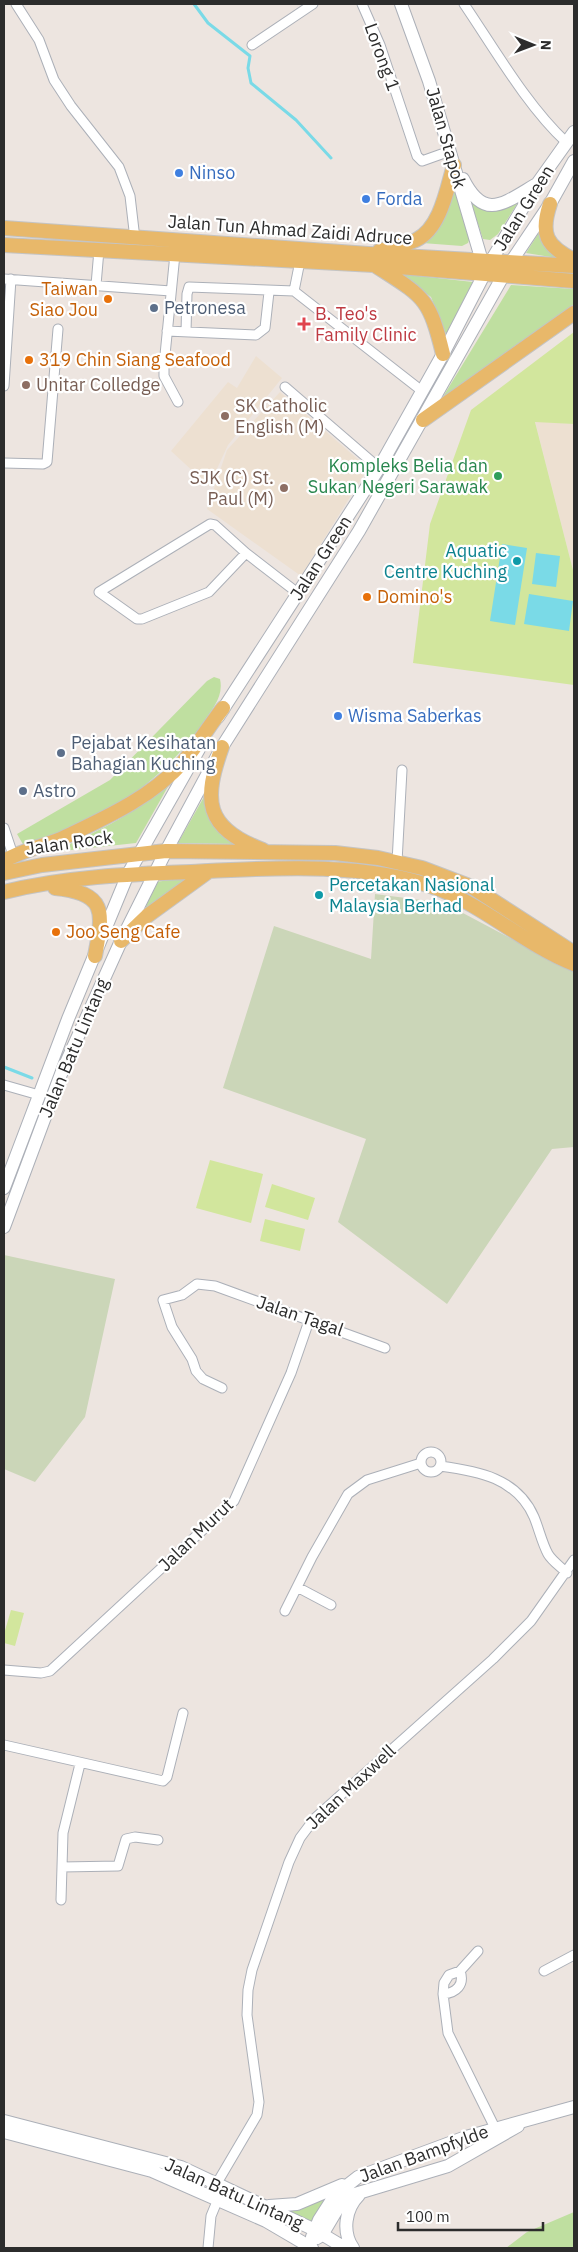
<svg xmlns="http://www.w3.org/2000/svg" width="578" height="2252" font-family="'IBM Plex Sans',sans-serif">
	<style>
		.education { fill: #ede0d1 }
		.green { fill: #bfdfa0 }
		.cemetery { fill: #cbd6b8 }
		.pitch { fill: #d2e69d }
		.water { fill: #7adae7 }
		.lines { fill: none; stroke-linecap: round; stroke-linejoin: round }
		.stream { stroke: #7adae7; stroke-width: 3 }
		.street-casing { stroke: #acb0b8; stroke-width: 11 }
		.secondary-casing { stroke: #acb0b8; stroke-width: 14 }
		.primary-casing { stroke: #c4c4c4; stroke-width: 16 }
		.street { stroke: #fff; stroke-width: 9 }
		.secondary { stroke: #fff; stroke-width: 12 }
		.primary { stroke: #e8b86a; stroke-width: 14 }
		.shop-dot { fill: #3f7fe0; stroke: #fff; stroke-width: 2 }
		.food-dot { fill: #e8710a; stroke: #fff; stroke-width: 2 }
		.service-dot { fill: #5c6f8a; stroke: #fff; stroke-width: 2 }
		.health-dot { fill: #e0444e; stroke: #fff; stroke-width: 2 }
		.education-dot { fill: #8d6e63; stroke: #fff; stroke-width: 2 }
		.leisure-dot { fill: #2e9e5b; stroke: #fff; stroke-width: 2 }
		.culture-dot { fill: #0f9aa8; stroke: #fff; stroke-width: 2 }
		.labels { text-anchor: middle; stroke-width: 4.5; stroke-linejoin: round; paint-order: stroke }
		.street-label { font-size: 18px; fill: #2c2c2c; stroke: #fff }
		.shop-label { font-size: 18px; fill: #366cbe; stroke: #fff; text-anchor: start }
		.food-label { font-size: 18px; fill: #c56008; stroke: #fff; text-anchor: start }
		.service-label { font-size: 18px; fill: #4e5e75; stroke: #fff; text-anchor: start }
		.health-label { font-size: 18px; fill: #be3a42; stroke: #fff; text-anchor: start }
		.education-label { font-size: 18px; fill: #785e54; stroke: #fff; text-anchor: start }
		.leisure-label { font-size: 18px; fill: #27864d; stroke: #fff; text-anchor: end }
		.culture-label { font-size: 18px; fill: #0d838f; stroke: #fff; text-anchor: end }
	</style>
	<rect width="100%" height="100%" fill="#ede5e0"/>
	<!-- education -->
	<path class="education" d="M256 356 282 378 228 445 209 486 171 451 228 382 237 388Z
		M280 392 368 468 301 576 207 509 227 450Z
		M535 421 574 424V574Z"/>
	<!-- green -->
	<path class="green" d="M456 178 471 235 468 243 462 246 422 243 433 236 437 230Z
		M470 200C493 213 495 214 519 201L498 234 490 240 483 239Z
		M540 231 545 247 557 258 526 253Z
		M401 274 473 282 446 334 431 297Z
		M511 285 574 289V304L441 400Z
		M214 677 220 679C224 697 212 709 203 723 179 757 150 785 115 806 90 822 52 834 24 846L17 834 110 780 207 681Z
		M174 776 136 843 53 852C99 830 139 814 174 776Z
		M205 795 213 825 236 844 178 843Z
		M188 877 144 911 156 882Z
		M331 2194 313 2225 288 2211Z
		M574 2212V2248H506L527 2232Z"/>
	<!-- cemetery -->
	<path class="cemetery" d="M375 894 444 903 574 972V1147L552 1149 447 1304 338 1222 366 1139 223 1088 274 926 371 959Z
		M4 1255 115 1279 85 1417 35 1482 4 1469Z"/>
	<!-- pitch -->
	<path class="pitch" d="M574 332V424L535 422 574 574V685L413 663 430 524 471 410Z
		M210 1160 263 1174 251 1223 196 1208Z
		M272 1184 315 1198 308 1220 265 1207Z
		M265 1219 305 1229 300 1251 260 1241Z
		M11 1610 24 1613 15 1646 4 1643V1634Z"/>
	<!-- water -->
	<path class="water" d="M502 544 527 548 515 625 490 621Z
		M536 553 560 556 556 587 532 584Z
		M529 594 573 601 569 631 524 624Z"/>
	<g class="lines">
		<!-- stream -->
		<path class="stream" d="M194 4 208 23 250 56 248 68 251 83 296 120 331 158
			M4 1067 32 1078"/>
		<defs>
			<path id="street" d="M16 4 39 40 54 80 71 106 119 167 130 196 135 239
				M362 4 380 45 417 156 422 161 450 151
				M464 4C494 48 527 106 566 142
				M252 45 313 4
				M175 254 164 365V376L178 402
				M4 279 171 291
				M96 285 99 250
				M294 291 300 261
				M167 331 256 335 265 328 269 292
				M186 332 187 294 189 287 294 291 422 391
				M4 386 11 279
				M285 387 379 468
				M4 463 43 464 47 462 58 329
				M246 553 209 592 142 619H137L99 592 210 524 215 525 246 553 299 594
				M4 828 13 855
				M397 862 402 770
				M4 1085 39 1095
				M222 1388 203 1379 196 1371 192 1359 172 1327 163 1300 182 1295 197 1284 215 1286 385 1348
				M421 1462a10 10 0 1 1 20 0a10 10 0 1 1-20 0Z
				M440 1466C478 1471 517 1478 534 1517 539 1529 542 1543 548 1554 552 1561 561 1567 567 1573
				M297 1587 331 1605
				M285 1611 312 1557 348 1494 367 1480 421 1463
				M4 1670 41 1673 50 1671 234 1501 291 1373 309 1321
				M4 1745 163 1781 167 1777 183 1713
				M62 1867 118 1866 126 1839 135 1837 158 1840
				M61 1900 63 1833 80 1764
				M460 1971 478 1951
				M544 1971 574 1955
				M443 1994C456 1993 465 1985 460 1971L449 1975 444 1983 443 1994 448 2033 495 2128
				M217 2183 257 2115 259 2102 247 2015 248 1990 252 1970 289 1862 300 1838 315 1818 493 1659 531 1621 574 1560
				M208 2248 211 2216 218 2199"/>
			<path id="secondary" d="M401 4 429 81 484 268
				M463 179C484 221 503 204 535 185
				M218 717 379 468 443 354 491 261 537 184 574 132
				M4 1188 68 1019 128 874 199 749
				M4 1227 61 1074 121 941 166 851 222 747 359 531 511 262 550 204 574 161
				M4 2121 181 2167 315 2230 345 2248
				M4 2132 152 2171 266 2221 312 2248
				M269 2206 297 2204 342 2185
				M312 2237 319 2220 335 2195 358 2177 466 2137 574 2107
				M317 2238 322 2235 341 2203 355 2194 448 2166 518 2126
				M353 2248C342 2232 345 2209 359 2195"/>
			<path id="primary" d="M550 204C540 234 546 246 574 260
				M4 228 369 254 574 266
				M4 245 374 265 574 281
				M379 251C391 248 405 245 416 240 441 228 447 188 454 165
				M376 266C424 297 429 297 443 354
				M423 420 574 313
				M222 747C203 800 204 828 263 850
				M4 861C22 850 42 847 61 839 105 818 151 798 184 761 198 744 210 725 223 708
				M4 873 42 865 166 851 335 853 378 858 422 868 472 887 574 953
				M55 888C108 893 103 913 95 956
				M4 892C64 877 129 874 191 872 268 868 366 861 439 889 487 908 526 945 574 964
				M121 941 147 916 209 871"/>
		</defs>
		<!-- street casing -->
		<use href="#street" class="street-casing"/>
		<!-- secondary casing -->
		<use href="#secondary" class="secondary-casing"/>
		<!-- primary casing -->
		<use href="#primary" class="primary-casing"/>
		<!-- street -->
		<use href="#street" class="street"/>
		<!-- secondary -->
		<use href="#secondary" class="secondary"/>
		<!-- primary -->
		<use href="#primary" class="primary"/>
	</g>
	<!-- markers -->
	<g class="shop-dot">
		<circle cx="179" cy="173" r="5"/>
		<circle cx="366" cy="199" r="5"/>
		<circle cx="338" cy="716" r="5"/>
	</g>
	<g class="food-dot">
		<circle cx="108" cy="299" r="5"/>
		<circle cx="29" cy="360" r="5"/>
		<circle cx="367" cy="597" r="5"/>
		<circle cx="56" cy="932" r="5"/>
	</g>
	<g class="service-dot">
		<circle cx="154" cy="308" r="5"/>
		<circle cx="61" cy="753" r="5"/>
		<circle cx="23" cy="791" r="5"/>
	</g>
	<path class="health-dot" d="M301.5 316.5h5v5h5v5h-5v5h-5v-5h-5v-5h5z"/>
	<g class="education-dot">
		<circle cx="26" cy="385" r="5"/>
		<circle cx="225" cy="416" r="5"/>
		<circle cx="284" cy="488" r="5"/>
	</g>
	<circle class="leisure-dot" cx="498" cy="476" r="5"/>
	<g class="culture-dot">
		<circle cx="517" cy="561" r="5"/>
		<circle cx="319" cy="895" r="5"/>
	</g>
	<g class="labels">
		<!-- street labels -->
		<g class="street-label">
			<text transform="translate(382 57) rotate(70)" y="6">Lorong 1</text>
			<text transform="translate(446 138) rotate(74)" y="6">Jalan Stapok</text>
			<text transform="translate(524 208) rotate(-58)" y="6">Jalan Green</text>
			<text transform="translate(290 230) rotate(4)" y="6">Jalan Tun Ahmad Zaidi Adruce</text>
			<text transform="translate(321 558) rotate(-57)" y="6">Jalan Green</text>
			<text transform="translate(69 843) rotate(-8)" y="6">Jalan Rock</text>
			<text transform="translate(74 1048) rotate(-67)" y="6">Jalan Batu Lintang</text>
			<text transform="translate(300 1316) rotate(19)" y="6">Jalan Tagal</text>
			<text transform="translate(196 1535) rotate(-44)" y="6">Jalan Murut</text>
			<text transform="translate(351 1787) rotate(-43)" y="6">Jalan Maxwell</text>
			<text transform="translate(424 2154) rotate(-20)" y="6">Jalan Bampfylde</text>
			<text transform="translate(234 2194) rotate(24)" y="6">Jalan Batu Lintang</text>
		</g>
		<!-- shop labels -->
		<g class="shop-label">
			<text x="189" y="179">Ninso</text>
			<text x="376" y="205">Forda</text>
			<text x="348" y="722">Wisma Saberkas</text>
		</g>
		<!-- food labels -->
		<g class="food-label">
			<text x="98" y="295" text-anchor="end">Taiwan<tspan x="98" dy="21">Siao Jou</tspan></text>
			<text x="39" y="366">319 Chin Siang Seafood</text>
			<text x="377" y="603">Domino's</text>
			<text x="66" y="938">Joo Seng Cafe</text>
		</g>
		<!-- service labels -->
		<g class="service-label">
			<text x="164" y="314">Petronesa</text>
			<text x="71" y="749">Pejabat Kesihatan<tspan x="71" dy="21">Bahagian Kuching</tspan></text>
			<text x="33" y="797">Astro</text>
		</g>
		<!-- health labels -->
		<g class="health-label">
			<text x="315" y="320">B. Teo's<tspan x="315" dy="21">Family Clinic</tspan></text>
		</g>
		<!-- education labels -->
		<g class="education-label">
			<text x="36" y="391">Unitar Colledge</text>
			<text x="235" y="412">SK Catholic<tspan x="235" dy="21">English (M)</tspan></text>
			<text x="274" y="484" text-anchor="end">SJK (C) St.<tspan x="274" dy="21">Paul (M)</tspan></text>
		</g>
		<!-- leisure labels -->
		<g class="leisure-label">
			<text x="488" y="472">Kompleks Belia dan<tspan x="488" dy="21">Sukan Negeri Sarawak</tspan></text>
		</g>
		<!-- culture labels -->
		<g class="culture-label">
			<text x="507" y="557">Aquatic<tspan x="507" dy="21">Centre Kuching</tspan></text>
			<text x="329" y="891" text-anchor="start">Percetakan Nasional<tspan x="329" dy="21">Malaysia Berhad</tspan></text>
		</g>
	</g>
	<!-- border -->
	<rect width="578" height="2252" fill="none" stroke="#2c2c2c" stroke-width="10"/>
	<!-- north arrow -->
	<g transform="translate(533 45) rotate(91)" stroke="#ffffff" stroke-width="4" paint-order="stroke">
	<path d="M0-4L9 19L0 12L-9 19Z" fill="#2c2c2c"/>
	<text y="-8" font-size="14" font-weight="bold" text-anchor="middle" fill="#2c2c2c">N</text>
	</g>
	<!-- scale -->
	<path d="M398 2222v8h145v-8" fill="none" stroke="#2c2c2c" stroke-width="2.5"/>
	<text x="406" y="2222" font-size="15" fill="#2c2c2c" stroke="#ffffff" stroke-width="4" paint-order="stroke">100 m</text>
</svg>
